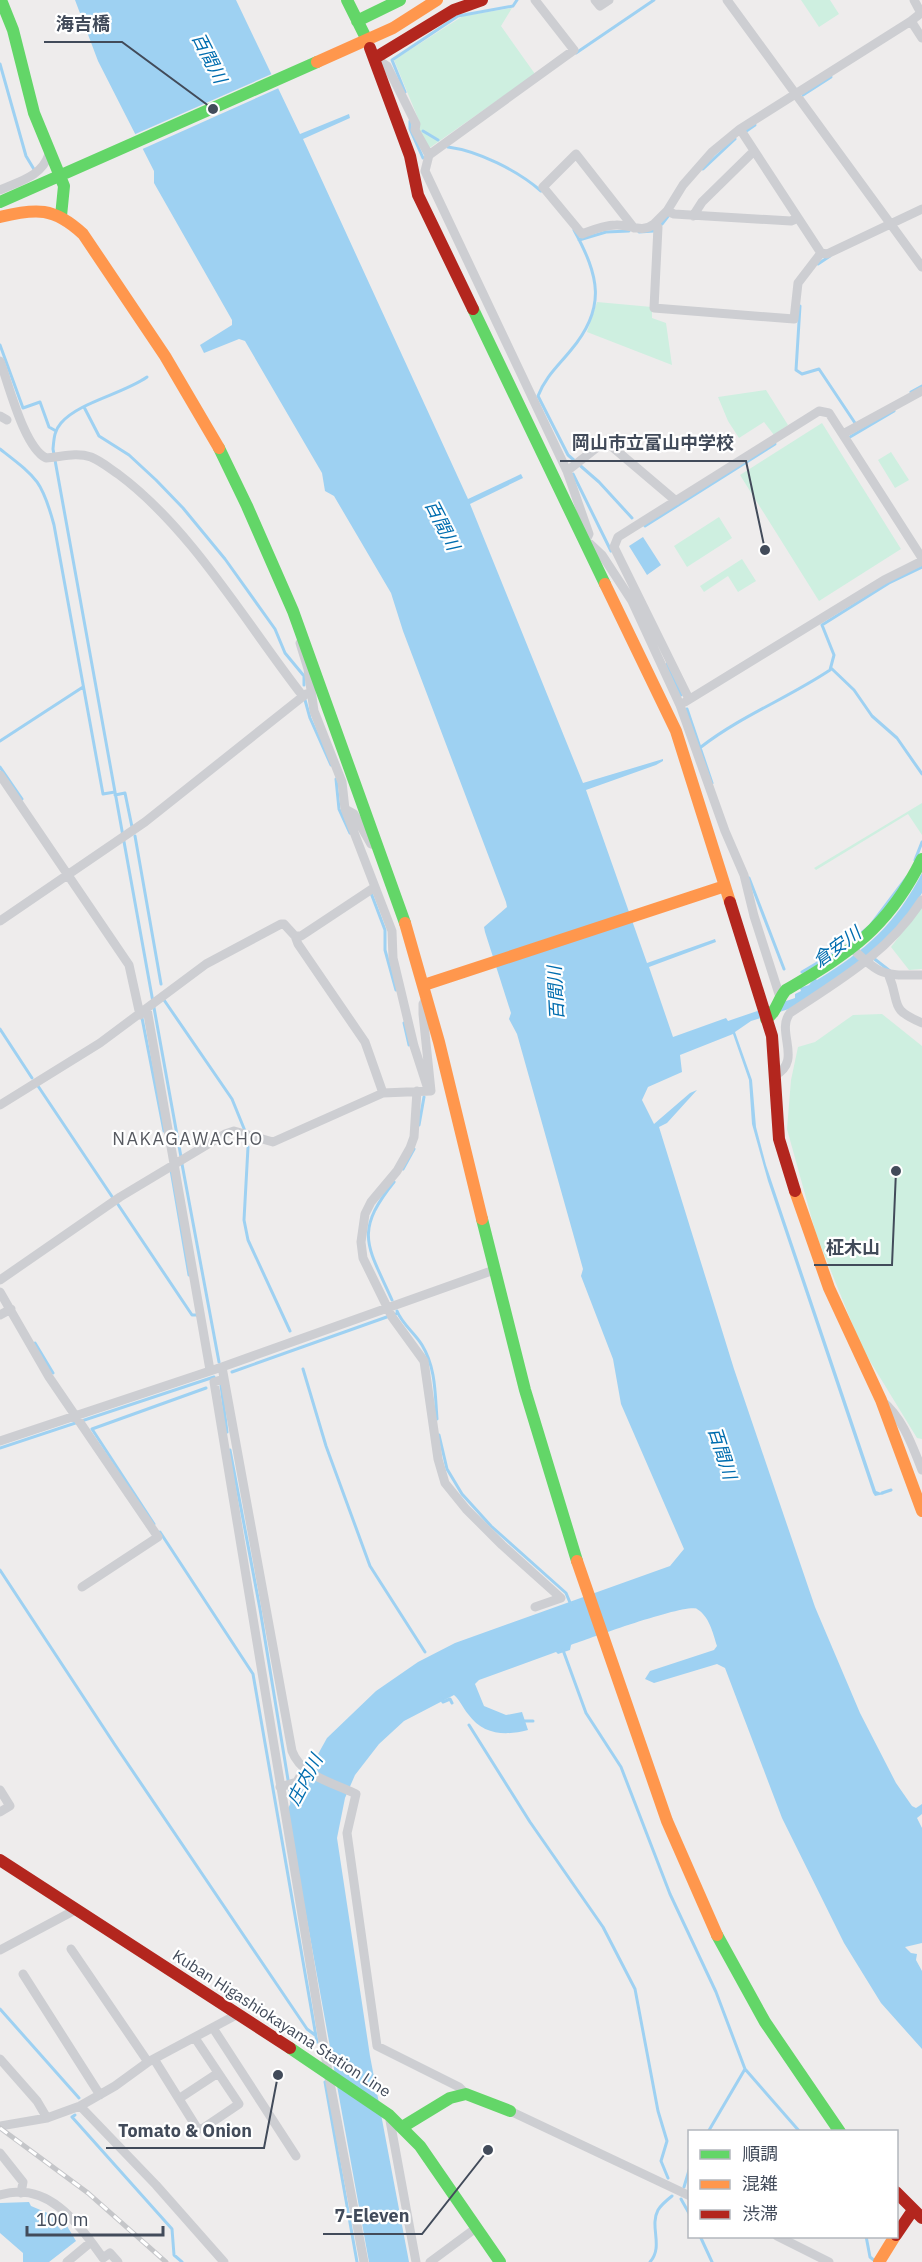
<svg xmlns="http://www.w3.org/2000/svg" width="922" height="2262" font-family="'IBM Plex Sans','Noto Sans JP',sans-serif">
	<style>
		.green { fill: #ceefe0 }
		.water { fill: #9ed1f2 }
		.pier { fill: #eeecec }
		.lines { fill: none; stroke-linecap: round; stroke-linejoin: round }
		.stream { stroke: #9ed1f2; stroke-width: 3 }
		.street { stroke: #cdced2; stroke-width: 9 }
		.fast { stroke: #63d668; stroke-width: 12 }
		.slow { stroke: #ff974d; stroke-width: 12 }
		.jam { stroke: #b3261e; stroke-width: 12 }
		.rail-casing { stroke: #c5c6c9; stroke-width: 5 }
		.rail { stroke: #fff; stroke-width: 3; stroke-dasharray: 9; stroke-linecap: butt }
		.labels { text-anchor: middle; stroke-width: 4.5; stroke-linejoin: round; paint-order: stroke }
		.street-label { font-size: 16px; fill: #424b5a; stroke: #fff }
		.water-label { font-size: 18px; font-style: italic; fill: #006daf; stroke: #fff }
		.neighbourhood-label { font-size: 18px; letter-spacing: 1.5px; fill: #575a61; stroke: #fff }
		.leader { fill: none; stroke: #424b5a; stroke-width: 2 }
		.callout-dot { fill: #424b5a; stroke: #fff; stroke-width: 2 }
		.callout-label { font-size: 18px; text-anchor: middle; font-weight: bold; fill: #424b5a; stroke: #fff; stroke-width: 4.5; stroke-linejoin: round; paint-order: stroke }
	</style>
	<rect width="100%" height="100%" fill="#eeecec"/>
	<!-- green -->
	<path class="green" d="M801 0H830L839 14 819 27Z
		M512 8 501 26 535 74 428 149 418 130 420 123 394 60 463 16Z
		M597 302 652 307V318L666 323 672 365 587 332Z
		M766 390 788 425 774 435 764 422 739 438 728 421 718 397Z
		M822 423 901 549 819 601 740 475Z
		M891 452 909 480 895 488 878 460Z
		M719 517 732 538 687 567 674 546Z
		M742 559 756 581 738 592 728 576 704 592 700 586Z
		M922 803V835L908 814 816 870 814 868Z
		M922 907V969L909 970 891 947Z
		M882 1014 922 1046V1439L917 1438 862 1348 816 1234 787 1129 791 1080 798 1047 815 1042 853 1015Z"/>
	<!-- water -->
	<path class="water" d="M75 0H236L300 134 349 114 350 118 303 139 468 499 521 474 523 478 470 504 583 783 663 759V761L656 765 586 790 647 963 715 939 716 942 649 967 673 1037 726 1018 728 1021 795 998V994L801 991 800 988 809 985 815 978 817 980C866 950 895 925 922 873V893L909 915 868 958 792 1008 751 1021 735 1032 752 1080 756 1127 766 1165 876 1491 884 1494 875 1496 873 1493 768 1181 752 1124 749 1080 733 1034 680 1055 682 1072 648 1087 642 1100 654 1124 690 1093 697 1090 667 1123 659 1127 734 1369 815 1607 860 1713 896 1783 912 1806 916 1808 922 1804V1814L917 1818 922 1828V1943L905 1947 911 1953 917 1954 916 1960 922 1971V2049L881 2003 844 1943 782 1818 725 1668 717 1664 654 1683 645 1679 650 1671 714 1650 717 1646C713 1633 709 1616 697 1609 686 1603 588 1639 571 1645L570 1650 558 1654 556 1652 479 1680 475 1684 484 1706 506 1715 522 1712 528 1730C505 1736 483 1735 468 1714 463 1708 460 1700 454 1695L404 1721 379 1744 355 1775 345 1798 337 1838 370 2056 409 2262H369L287 1810 327 1738 376 1691 418 1662 455 1643 670 1566 684 1549 621 1404 613 1359 581 1276 583 1269 517 1034 509 1019 511 1013 485 932 484 927 507 907 506 902 403 631 391 593 334 496 325 491 322 473 245 341 239 339 204 353 200 345 232 325V320L154 183V171L98 61Z
		M643 537 661 565 647 575 629 546Z
		M29 2202 31 2206 57 2217 54 2222 61 2230 67 2226 76 2241 49 2262H23V2253L0 2233V2203Z"/>
	<!-- pier -->
	<path class="pier" d="M274 73 281 87 138 151 131 136Z"/>
	<g class="lines">
		<!-- stream -->
		<path class="stream" d="M576 53 654 0
			M0 64 26 156 35 171
			M405 92 392 60 458 16 513 6 517 0
			M803 95 831 77
			M410 121V129L423 158
			M423 131 438 140
			M745 132 755 125
			M448 147C478 151 517 170 541 191
			M703 169 735 139
			M662 224 669 215
			M574 230C599 276 607 307 571 350 559 365 545 377 538 396L568 455 599 482 632 518
			M639 232 654 231
			M579 240 606 232 629 231
			M818 264 830 256
			M800 306 796 370 802 374 819 369 855 423
			M0 345 23 408 40 402 49 427 56 431
			M147 377C123 394 79 402 61 423 54 431 54 439 53 449L181 1157
			M911 392 922 386
			M84 407 99 436 129 455 156 480 183 508 225 559 275 629 285 653 304 676V685
			M850 437 894 411
			M0 449C36 477 42 480 54 525L103 794 115 792
			M573 474 611 551
			M645 526 775 444
			M667 664 681 695
			M831 668 854 690 872 716 897 738 922 774
			M305 700 310 718 331 765
			M687 709 712 783
			M0 741 83 687
			M701 747C741 716 788 698 830 670L834 655 822 625 889 583 922 567
			M0 767 22 799
			M336 779 339 809 350 833
			M115 795 125 793 132 827
			M135 836 161 984
			M915 860 922 842
			M749 878 784 969
			M371 893 385 930V950L396 990
			M858 936 870 926 907 877
			M872 957 890 971
			M802 972 846 946
			M164 1000 232 1099 245 1131
			M142 1018 164 1131
			M404 1023 409 1045
			M0 1029 32 1078
			M38 1086 113 1198
			M419 1125 424 1097
			M248 1147 244 1220 248 1240 290 1331
			M182 1164 219 1362
			M403 1169 414 1149
			M171 1170 189 1275
			M117 1203 192 1315H197
			M392 1300C368 1246 353 1233 394 1182
			M397 1311C402 1324 415 1333 422 1345 436 1368 435 1394 437 1419
			M35 1343 53 1373
			M303 1369 326 1446 370 1566 425 1652
			M232 1372 398 1313
			M221 1385 227 1432
			M439 1435 447 1469 462 1494 491 1526 566 1593 571 1605
			M0 1448 214 1377
			M230 1450 260 1609 292 1804
			M882 1493 891 1490
			M154 1524 92 1429 206 1388
			M160 1532 253 1674 317 2042
			M0 1570 115 1745 307 2029 315 2035
			M563 1650 586 1713 621 1767 670 1894 716 1992 745 2069 800 2132
			M441 1698 443 1702 450 1699 452 1703
			M523 1721H533
			M469 1725 530 1822 603 1927 635 1989 658 2111 667 2141 661 2161 668 2178
			M0 2009 79 2098
			M325 2082 357 2262
			M75 2115 72 2117 172 2229 174 2255 182 2262
			M708 2132 745 2069
			M684 2187 690 2167
			M681 2199 690 2215
			M700 2236 712 2262
			M866 2236 870 2257 876 2262
			M650 2262C664 2246 649 2227 658 2210 661 2205 667 2200 672 2196"/>
		<!-- street -->
		<path class="street" d="M595 0 600 6 609 0
			M727 0 922 267
			M911 21 921 13 914 0
			M375 58 387 66 416 124 415 130 429 155 425 171 567 471 589 534 586 540 602 555 632 601 680 705 725 831 744 875 754 916 780 997
			M740 129 821 253
			M429 155 574 50 535 0
			M0 190C20 181 42 176 49 154
			M667 211 674 214 791 221 798 218
			M693 216 702 202 754 151
			M634 228 576 154 543 187 582 234C592 230 604 225 616 225 629 224 642 234 654 224
			M821 253 798 283 794 319 654 308 658 227 654 224 667 211 683 185 712 152 740 129 911 21 922 38
			M821 253 827 254 922 209
			M0 361C9 385 24 447 46 458 61 457 76 452 91 457 101 461 109 468 118 474 191 528 246 623 302 695
			M0 416 7 420
			M843 434 922 391
			M567 471 604 442 610 445 676 501
			M300 643 308 669 314 711 342 782 345 809 392 931 393 958 414 1046 428 1089
			M689 699 614 547 618 537 819 411 829 413 922 558
			M685 702 884 580 922 561
			M0 775 129 965 140 1015
			M345 809 354 814 371 844 378 846
			M0 921 145 822 306 694
			M295 936 298 944 365 1042 383 1093
			M853 949C881 977 885 975 922 975
			M889 976C901 1005 888 1008 922 1023
			M147 1009 210 1370
			M774 1076C804 1061 775 1032 790 1013 840 980 889 952 922 900
			M417 1091 414 1137 410 1148 397 1171 371 1202 365 1214 361 1242 363 1258 392 1317 424 1361 438 1459 445 1483 466 1509 502 1545 561 1598 535 1607
			M0 1105 100 1043 206 964 281 924H284L295 936H301L375 887
			M0 1280 120 1197 225 1134 234 1131 273 1142 383 1093 431 1091 423 1014V1004L427 997
			M0 1292 49 1377 158 1537 82 1587
			M0 1315 11 1309
			M222 1367 292 1751C301 1776 334 1783 356 1794L347 1833 377 2046 459 2087 466 2094
			M224 1379 214 1382 328 2072 364 2262
			M881 1400C903 1418 912 1445 922 1470
			M0 1441 222 1367 494 1270
			M280 1787 297 1782 304 1769
			M0 1790 10 1806 0 1812
			M71 1949 148 2062
			M0 1950 77 1909
			M23 1974 100 2095
			M213 2028 296 2156
			M0 2059 37 2101 47 2118
			M154 2059 197 2128 202 2129 239 2104 195 2038
			M180 2098 218 2073
			M80 2106 156 2185 224 2262
			M510 2111 690 2196
			M389 2115 416 2262
			M0 2126 47 2118 80 2106 115 2086 148 2062 238 2014
			M0 2153 23 2182 21 2193
			M0 2195C49 2180 79 2225 103 2258L110 2253 118 2262
			M777 2236 829 2262
			M67 2262 91 2242
			M430 2262 476 2228"/>
		<!-- fast -->
		<path class="fast" d="M1 0 13 30 34 113 64 186 61 216
			M347 0 364 34
			M357 21 400 0
			M0 202 317 62
			M473 309 605 584
			M219 448 247 506 293 611 405 923
			M766 1019C778 1011 777 1000 786 990 851 952 888 928 922 859
			M482 1219 525 1390 577 1561
			M717 1935 765 2022 840 2132
			M290 2048 389 2115 420 2146 500 2262
			M404 2126 450 2098 466 2094 510 2111"/>
		<!-- slow -->
		<path class="slow" d="M317 62 393 28 437 0
			M0 217C36 208 54 207 83 234L165 356 219 448
			M605 584 676 731 730 902
			M405 923 439 1042 482 1219
			M424 985 725 886
			M795 1191 829 1288 881 1400 922 1511
			M577 1561 667 1821 717 1935
			M879 2262 895 2236"/>
		<!-- jam -->
		<path class="jam" d="M370 48 410 156 418 195 473 309
			M375 58 454 10 482 0
			M730 902 772 1036 779 1139 795 1191
			M0 1860 290 2048
			M896 2192 922 2218
			M896 2235 913 2210"/>
		<defs>
			<path id="rail" d="M0 2128 88 2193 166 2262"/>
		</defs>
		<!-- rail casing -->
		<use href="#rail" class="rail-casing"/>
		<!-- rail -->
		<use href="#rail" class="rail"/>
	</g>
	<g class="labels">
		<!-- street labels -->
		<g class="street-label">
			<text transform="translate(282 2023) rotate(33)" y="6">Kuban Higashiokayama Station Line</text>
		</g>
		<!-- water labels -->
		<g class="water-label">
			<text transform="translate(209 58) rotate(63)" y="6">百間川</text>
			<text transform="translate(442 525) rotate(63)" y="6">百間川</text>
			<text transform="translate(837 947) rotate(-36)" y="6">倉安川</text>
			<text transform="translate(556 993) rotate(-93)" y="6">百間川</text>
			<text transform="translate(722 1453) rotate(72)" y="6">百間川</text>
			<text transform="translate(305 1780) rotate(-62)" y="6">庄内川</text>
		</g>
		<!-- neighbourhood labels -->
		<g class="neighbourhood-label">
			<text x="188" y="1145">NAKAGAWACHO</text>
		</g>
	</g>
	<!-- callouts -->
	<path class="leader" d="M213 109L122 42H44M765 550L746 461H560M896 1171L892 1265H814M278 2075L264 2148H106M488 2150L422 2234H323"/>
	<g class="callout-dot">
		<circle cx="213" cy="109" r="6"/>
		<circle cx="765" cy="550" r="6"/>
		<circle cx="896" cy="1171" r="6"/>
		<circle cx="278" cy="2075" r="6"/>
		<circle cx="488" cy="2150" r="6"/>
	</g>
	<g class="callout-label">
		<text x="83" y="30">海吉橋</text>
		<text x="653" y="449">岡山市立富山中学校</text>
		<text x="853" y="1254">柾木山</text>
		<text x="185" y="2137">Tomato &amp; Onion</text>
		<text x="372" y="2222">7-Eleven</text>
	</g>
	<!-- legend -->
	<rect x="688" y="2130" width="210" height="108" fill="#ffffff" stroke="#b3b7bd" stroke-width="1.5"/>
	<rect x="700" y="2150" width="30" height="9" fill="#63d668" stroke="#b3b7bd" stroke-width="1.5"/>
	<text x="742" y="2160" font-size="18" fill="#424b5a">順調</text>
	<rect x="700" y="2180" width="30" height="9" fill="#ff974d" stroke="#b3b7bd" stroke-width="1.5"/>
	<text x="742" y="2190" font-size="18" fill="#424b5a">混雑</text>
	<rect x="700" y="2210" width="30" height="9" fill="#b3261e" stroke="#b3b7bd" stroke-width="1.5"/>
	<text x="742" y="2220" font-size="18" fill="#424b5a">渋滞</text>
	<!-- scale -->
	<path d="M27 2226v9h136v-9" fill="none" stroke="#424b5a" stroke-width="3"/>
	<text x="36" y="2226" font-size="18" fill="#424b5a" stroke="#ffffff" stroke-width="4.5" paint-order="stroke">100 m</text>
</svg>
